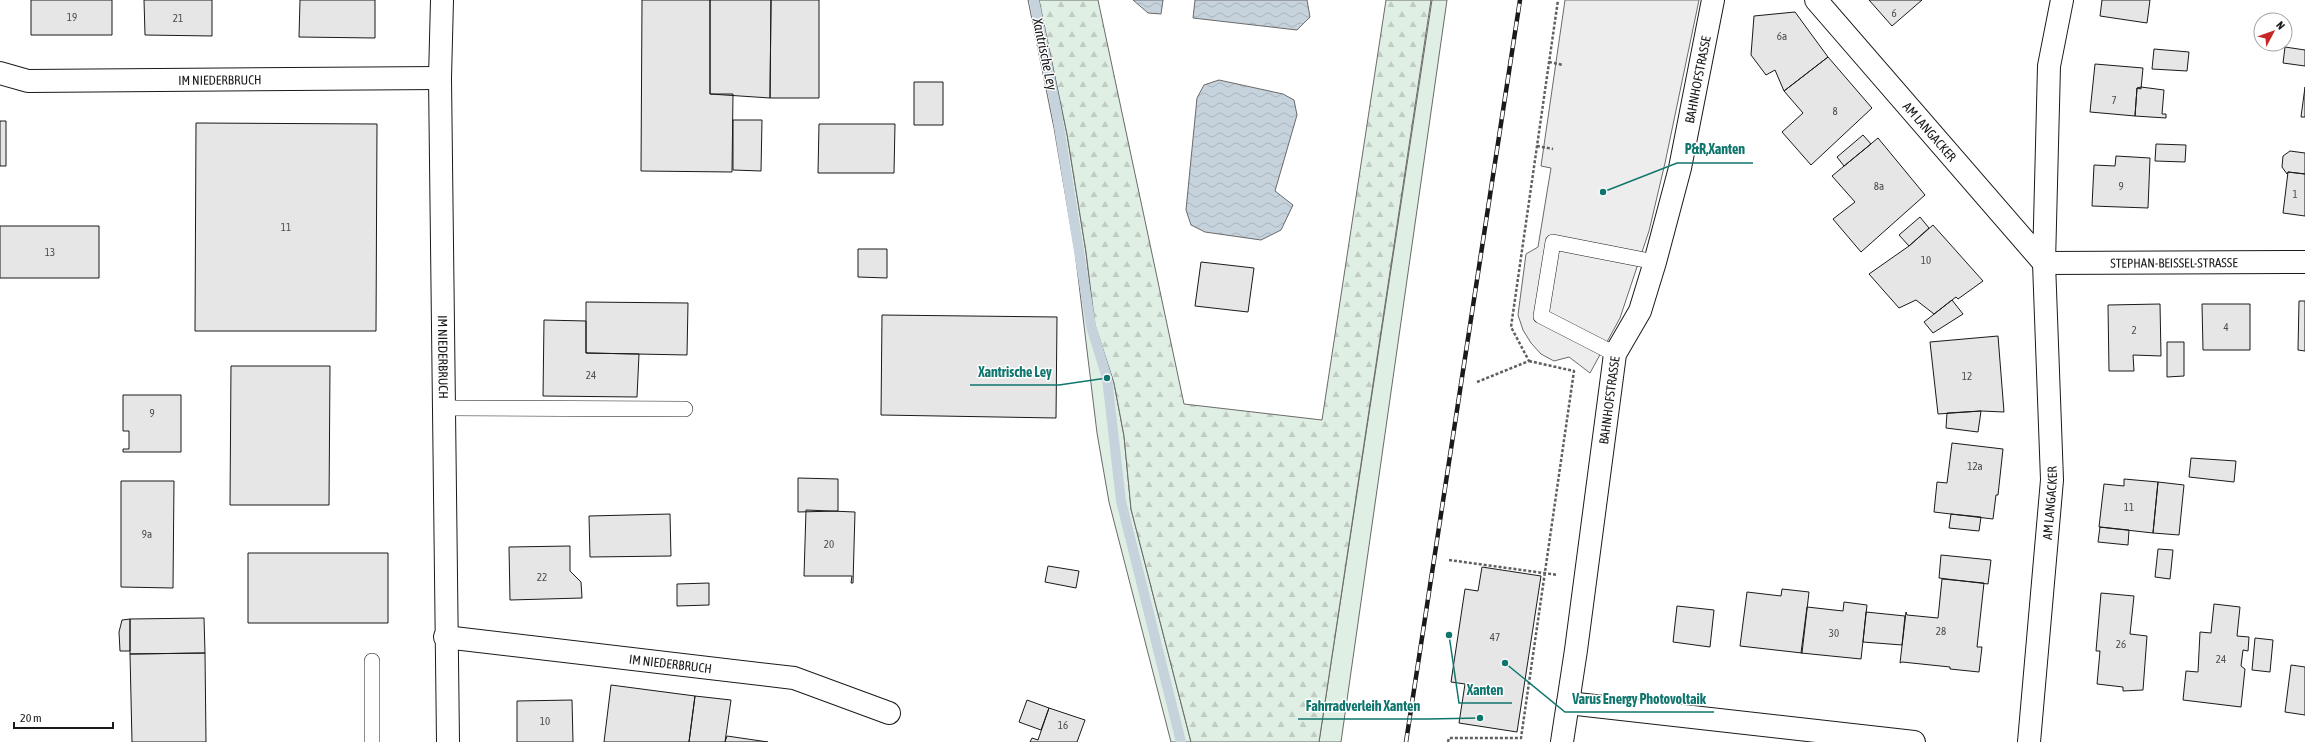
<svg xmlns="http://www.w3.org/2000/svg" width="2305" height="742" font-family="'Asap Condensed',sans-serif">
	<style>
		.grass { fill: #e0efe3; stroke: #6a6a6a }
		.forest { fill: url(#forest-firs); stroke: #6a6a6a }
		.parking { fill: #ededed; stroke: #6a6a6a }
		.water { fill: url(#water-waves); stroke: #6a6a6a }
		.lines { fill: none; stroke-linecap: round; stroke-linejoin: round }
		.stream { stroke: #c6d2dc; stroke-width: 10 }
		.building { fill: #e6e6e6; stroke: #1a1a1a }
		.lane-casing { stroke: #1a1a1a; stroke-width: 16 }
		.street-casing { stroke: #1a1a1a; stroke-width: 24 }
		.secondary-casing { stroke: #1a1a1a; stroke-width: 24 }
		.path { stroke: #5f5f5f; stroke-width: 2.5; stroke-dasharray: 3 2; stroke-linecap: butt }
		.lane { stroke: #fff; stroke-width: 15 }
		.street { stroke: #fff; stroke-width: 22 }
		.secondary { stroke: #fff; stroke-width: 22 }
		.rail-casing { stroke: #1a1a1a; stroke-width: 4.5 }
		.rail { stroke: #fff; stroke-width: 3; stroke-dasharray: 9; stroke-linecap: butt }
		.labels { text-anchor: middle; stroke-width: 3; stroke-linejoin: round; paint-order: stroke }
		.number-label { font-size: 11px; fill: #4d4d4d }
		.street-label { font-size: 13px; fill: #1a1a1a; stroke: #fff }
		.water-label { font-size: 14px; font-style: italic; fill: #1a1a1a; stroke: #fff }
		.leader { fill: none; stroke: #0f766e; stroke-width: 1.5 }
		.callout-dot { fill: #0f766e; stroke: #fff; stroke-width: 1.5 }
		.callout-label { font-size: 14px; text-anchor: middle; font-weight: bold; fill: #0f766e; stroke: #fff; stroke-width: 3; stroke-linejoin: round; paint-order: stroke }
	</style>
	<defs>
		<pattern id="forest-firs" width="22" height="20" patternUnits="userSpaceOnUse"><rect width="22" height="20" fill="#e0efe3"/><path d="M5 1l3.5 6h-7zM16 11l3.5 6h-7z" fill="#c0ccc2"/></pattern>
		<pattern id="water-waves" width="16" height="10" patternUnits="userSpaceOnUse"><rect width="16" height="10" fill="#c6d2dc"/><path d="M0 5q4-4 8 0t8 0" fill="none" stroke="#aab4bc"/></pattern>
	</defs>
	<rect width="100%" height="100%" fill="#fff"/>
	<!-- grass -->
	<path class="grass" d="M1028 0H1039L1067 134 1086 252 1095 325 1114 383 1124 436 1131 509 1191 742H1171L1109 502 1097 433 1075 251 1054 128Z
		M1432 0H1447L1341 742H1319Z"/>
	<!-- forest -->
	<path class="forest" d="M1039 0H1098L1184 404 1322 420 1386 0H1431L1319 742H1191L1131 509 1124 436 1114 383 1095 325 1086 252 1067 134Z"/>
	<!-- parking -->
	<path class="parking" d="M1565 0H1699L1665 163 1649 231 1620 318 1590 373 1569 357 1554 361 1541 354 1531 343 1523 330 1518 315 1526 254 1538 247 1551 168 1541 166Z"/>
	<!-- water -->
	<path class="water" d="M1133 0H1163L1161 14 1148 13Z
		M1195 0H1307L1310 17 1297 30 1193 18Z
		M1219 80 1283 94 1294 100 1297 115 1275 191 1293 205 1281 230 1261 240 1205 232 1191 225 1186 210 1197 98 1204 85Z"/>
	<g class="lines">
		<!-- stream -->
		<path class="stream" d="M1034 0 1056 108 1091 326 1107 378 1121 501 1181 742"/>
	</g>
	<!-- building -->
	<path class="building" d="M31 0H112V35H31Z
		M144 0H212V36L145 35Z
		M300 0H375V38L299 37Z
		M642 0H710V94H733L732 172 641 171Z
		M710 0H771L770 98 710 94Z
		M771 0H819V98H770Z
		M1869 0H1922L1892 26Z
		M2102 0H2150L2147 23 2100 16Z
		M1795 12 1828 57 1784 91 1775 70 1766 75 1751 55 1754 16Z
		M2285 47 2305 50V66L2283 63Z
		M2154 49 2189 52 2187 71 2152 69Z
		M1828 57 1872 108 1811 165 1782 132 1803 113 1784 91Z
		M2095 64 2143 68 2141 89 2137 88 2135 116 2090 112Z
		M914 82H943V125H914Z
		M2141 87 2164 90 2162 114H2166V118L2135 116 2137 88Z
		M2305 87V117H2301Z
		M733 120H762L761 171 733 170Z
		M0 121H6V166H0Z
		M196 123 377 124 376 331H195Z
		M819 124H895L894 173H818Z
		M1863 135 1871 144 1844 166 1837 157Z
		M1878 138 1925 195 1861 252 1833 219 1855 202 1832 176Z
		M2156 144 2186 145 2185 162 2155 161Z
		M2290 151 2305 153V174L2288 172 2287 174 2282 167 2283 156Z
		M2116 156 2150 158 2148 208 2092 206 2094 165 2115 166Z
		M2288 172 2305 174V216L2283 213Z
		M1920 217 1929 228 1909 246 1899 235Z
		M1933 225 1983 281 1958 299 1956 297 1934 314 1916 300 1899 308 1869 274 1909 246Z
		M0 226H99V278H0Z
		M858 249H887V278L858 277Z
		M1201 262 1254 268 1248 312 1195 306Z
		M1952 300 1963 314 1933 333 1924 322Z
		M2299 301H2305V351L2298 350Z
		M586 302 688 303 687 355 586 353Z
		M2160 304 2161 356 2133 355 2134 371H2109L2108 305Z
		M2202 304H2250V350H2203Z
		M882 315 1057 317 1056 418 881 415Z
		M544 320 586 321V353L639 354 637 397 543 396Z
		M1998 336 2004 412 1981 411 1938 414 1930 342Z
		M2167 342H2184V376L2167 377Z
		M231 366H330L329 505H230Z
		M123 395H181V452H123V449H129V431H123Z
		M1981 411 1978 432 1946 428 1947 413Z
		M1952 443 2003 449 1998 495H1996L1993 519 1934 512 1937 482 1947 483Z
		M2191 458 2236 461 2234 482 2189 477Z
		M798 478 838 479V511L798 512Z
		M2124 479 2158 482 2153 533 2099 527 2104 484 2124 486Z
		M121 481H174L173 588 121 587Z
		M2158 482 2184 485 2179 535 2153 533Z
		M806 510 855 512 853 583H851L852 576H804Z
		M670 514 671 556 590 557 589 516Z
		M1951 514 1981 517 1979 531 1949 528Z
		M2100 527 2129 530 2128 545 2098 542Z
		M570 546V571L581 582 582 598 510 600 509 547Z
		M2158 549 2173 550 2170 579 2155 577Z
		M248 553H388V623H248Z
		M1941 555 1991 560 1988 584 1939 578Z
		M1048 566 1079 571 1076 588 1045 582Z
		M1482 567 1541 576 1517 732 1459 723 1465 684 1451 682 1465 589 1478 591Z
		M1942 579 1984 583 1977 647H1982L1979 672 1950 669V667L1902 662 1900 663 1906 612 1907 615 1938 618Z
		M709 583V605L677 606V584Z
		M1782 589 1809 592 1802 653 1740 646 1747 592 1781 596Z
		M2101 593 2134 596 2130 634 2147 636 2143 690 2123 691V687L2097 684 2100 651H2096Z
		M1844 602 1867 605 1861 659 1801 653 1807 607 1843 611Z
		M2214 604 2240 607 2237 636 2249 637 2248 651 2243 650 2241 666 2245 669 2241 707 2183 700 2186 671 2198 672 2200 632 2211 633Z
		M1677 606 1714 610 1710 647 1673 642Z
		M1866 612 1905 616 1902 645 1863 642Z
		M204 618 205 653 130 654V619Z
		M130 619V651H120L119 632 122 620Z
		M2255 638 2273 640 2270 672 2252 670Z
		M205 653 206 742H132L130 654Z
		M2291 665 2305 667V715L2285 712Z
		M611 685 695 696 689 742H604Z
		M695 696 731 700 725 742H689Z
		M572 700 573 742H517V701Z
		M1027 700 1049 708 1041 730 1019 722Z
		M1049 708 1085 720 1077 742H1030L1032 738 1038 740Z
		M727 736 768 742H725Z"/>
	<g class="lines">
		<defs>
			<path id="lane" d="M1615 354 1541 316 1553 242 1655 262
				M443 408 685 409
				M372 661V742"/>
			<g id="street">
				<path id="s1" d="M1816 0 2044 263"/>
				<path id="s2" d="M0 73 28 81 440 78"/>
				<path id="s3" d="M2044 263 2305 262"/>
				<path id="s4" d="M445 637 794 678 889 713"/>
				<path d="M1568 703 1914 742"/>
				<path id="s5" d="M1562 742 1576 650 1615 354 1640 311 1655 262 1680 168 1713 0"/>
				<path id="s6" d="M2029 742 2052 480 2044 263 2049 66 2062 0"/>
			</g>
			<g id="secondary">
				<path id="s7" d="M442 0 440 78 448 742"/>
			</g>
		</defs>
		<!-- lane casing -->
		<use href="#lane" class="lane-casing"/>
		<!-- street casing -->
		<use href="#street" class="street-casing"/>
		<!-- secondary casing -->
		<use href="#secondary" class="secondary-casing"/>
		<!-- path -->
		<path class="path" d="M1549 62 1563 65
			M1537 146 1553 149
			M1477 382 1529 361 1511 327 1558 0
			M1449 560 1558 575
			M1448 742 1449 738H1521L1574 371 1529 361"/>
		<!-- lane -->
		<use href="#lane" class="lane"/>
		<!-- street -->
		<use href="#street" class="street"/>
		<!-- secondary -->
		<use href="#secondary" class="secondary"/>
		<defs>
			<path id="rail" d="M1406 742 1520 0"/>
		</defs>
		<!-- rail casing -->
		<use href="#rail" class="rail-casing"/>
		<!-- rail -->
		<use href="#rail" class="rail"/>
	</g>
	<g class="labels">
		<!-- number labels -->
		<g class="number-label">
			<text x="1894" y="17">6</text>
			<text x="72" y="21">19</text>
			<text x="178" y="22">21</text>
			<text x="1782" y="40">6a</text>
			<text x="2114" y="104">7</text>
			<text x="1835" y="115">8</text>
			<text x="1879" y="190">8a</text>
			<text x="2121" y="190">9</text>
			<text x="2295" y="198">1</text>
			<text x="286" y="231">11</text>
			<text x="50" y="256">13</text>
			<text x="1926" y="264">10</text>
			<text x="2226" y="331">4</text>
			<text x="2134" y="334">2</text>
			<text x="591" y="379">24</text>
			<text x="1967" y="380">12</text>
			<text x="152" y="417">9</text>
			<text x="1975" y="470">12a</text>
			<text x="2129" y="511">11</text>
			<text x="147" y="538">9a</text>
			<text x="829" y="548">20</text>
			<text x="542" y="581">22</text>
			<text x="1941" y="635">28</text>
			<text x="1834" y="637">30</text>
			<text x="1495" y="641">47</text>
			<text x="2121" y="648">26</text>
			<text x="2221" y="663">24</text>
			<text x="545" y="725">10</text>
			<text x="1063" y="729">16</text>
		</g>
		<!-- street labels -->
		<g class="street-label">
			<text dy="5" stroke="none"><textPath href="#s5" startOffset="680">BAHNHOFSTRASSE</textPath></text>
			<text dy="5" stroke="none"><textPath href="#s2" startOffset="221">IM NIEDERBRUCH</textPath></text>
			<text dy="5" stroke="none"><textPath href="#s1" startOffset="174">AM LANGACKER</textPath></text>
			<text dy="5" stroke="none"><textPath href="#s3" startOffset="130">STEPHAN-BEISSEL-STRASSE</textPath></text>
			<text dy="5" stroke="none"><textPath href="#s7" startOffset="357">IM NIEDERBRUCH</textPath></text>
			<text dy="5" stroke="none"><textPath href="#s5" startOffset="345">BAHNHOFSTRASSE</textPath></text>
			<text dy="5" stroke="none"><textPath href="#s6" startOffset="240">AM LANGACKER</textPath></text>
			<text dy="5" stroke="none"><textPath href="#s4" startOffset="227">IM NIEDERBRUCH</textPath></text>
		</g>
		<!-- water labels -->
		<g class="water-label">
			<text transform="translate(1045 54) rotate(78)" y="5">Xantrische Ley</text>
		</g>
	</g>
	<!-- callouts -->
	<path class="leader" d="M1603 192L1677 163H1753M1107 378L1059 385H970M1449 635L1459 703H1512M1505 663L1565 712H1714M1480 718L1428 719H1298"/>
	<g class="callout-dot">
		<circle cx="1603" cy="192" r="4"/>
		<circle cx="1107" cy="378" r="4"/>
		<circle cx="1449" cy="635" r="4"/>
		<circle cx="1505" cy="663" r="4"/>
		<circle cx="1480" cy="718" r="4"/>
	</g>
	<g class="callout-label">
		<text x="1715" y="154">P&amp;R,Xanten</text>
		<text x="1015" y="377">Xantrische Ley</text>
		<text x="1485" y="695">Xanten</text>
		<text x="1639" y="704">Varus Energy Photovoltaik</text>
		<text x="1363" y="711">Fahrradverleih Xanten</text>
	</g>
	<!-- north arrow -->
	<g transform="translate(2273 32) rotate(49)"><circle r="19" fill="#ffffff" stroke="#a3a3a3"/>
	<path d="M0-3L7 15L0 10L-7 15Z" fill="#c62828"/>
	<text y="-6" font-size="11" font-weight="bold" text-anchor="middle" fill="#1a1a1a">N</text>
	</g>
	<!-- scale -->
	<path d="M14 722v6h99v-6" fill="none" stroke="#1a1a1a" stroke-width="2"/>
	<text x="20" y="722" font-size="12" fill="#1a1a1a" stroke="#ffffff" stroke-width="3" paint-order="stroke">20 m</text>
</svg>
